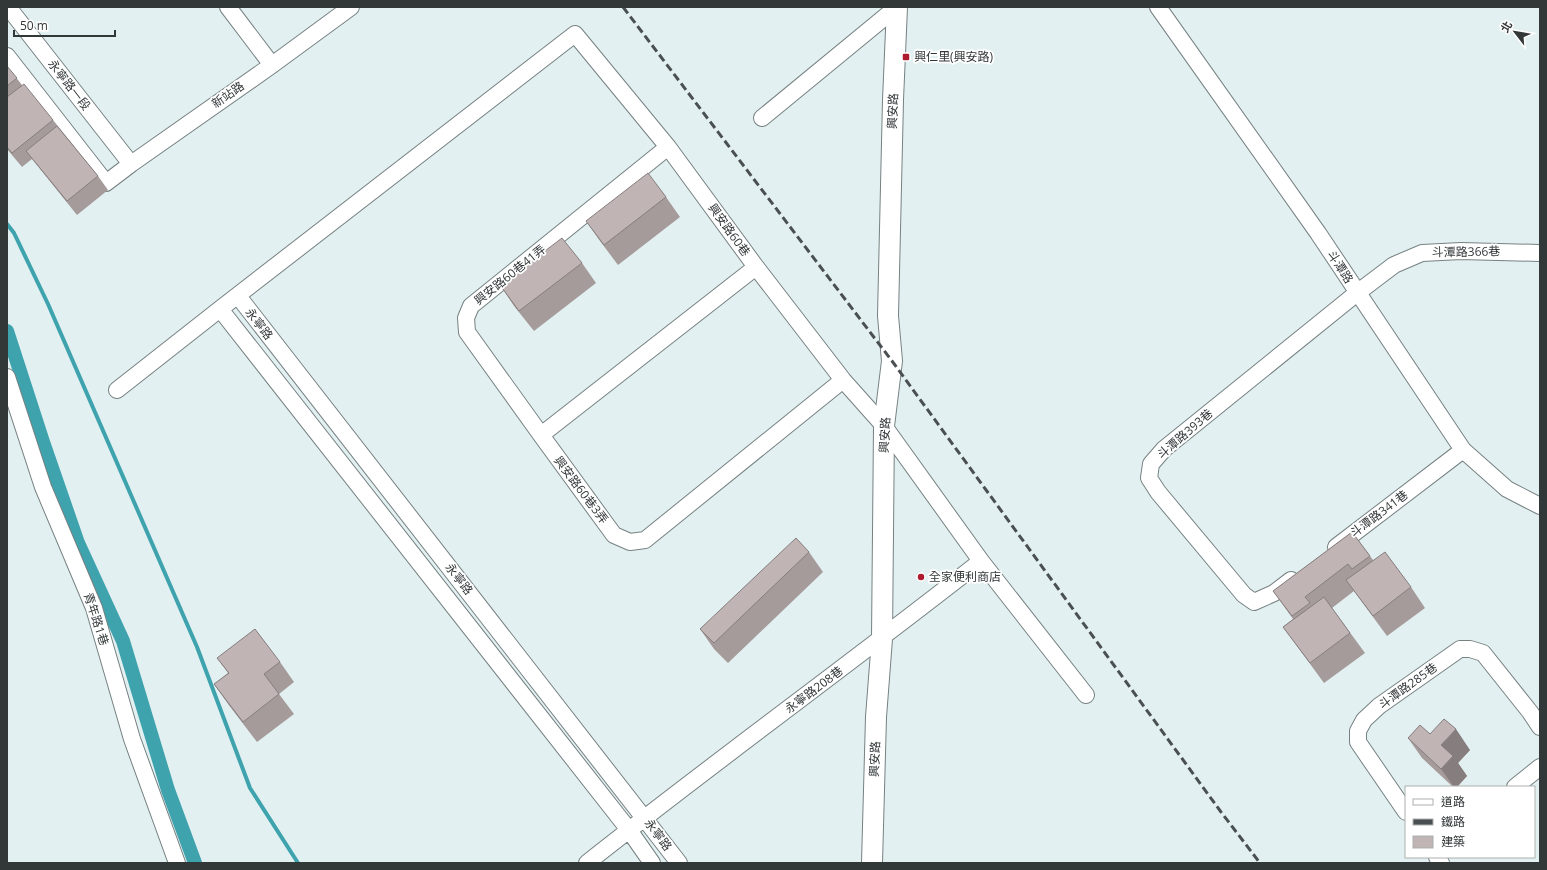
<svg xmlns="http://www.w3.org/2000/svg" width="1547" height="870" font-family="'Open Sans','Noto Sans TC',sans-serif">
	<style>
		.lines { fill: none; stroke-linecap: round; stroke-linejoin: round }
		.stream { stroke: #3fa3ae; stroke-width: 4 }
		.canal { stroke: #3fa3ae; stroke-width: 14 }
		.minor-casing { stroke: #768182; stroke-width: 18 }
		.tertiary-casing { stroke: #768182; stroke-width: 22 }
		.minor { stroke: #fff; stroke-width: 16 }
		.tertiary { stroke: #fff; stroke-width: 20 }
		.rail { stroke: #4a5051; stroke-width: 3; stroke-dasharray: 8 4; stroke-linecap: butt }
		.wall { fill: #a59b9b }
		.shaded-wall { fill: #867e7e }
		.building { fill: #c0b4b4; stroke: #867e7e }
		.poi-dot { fill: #af1b2e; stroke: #fff; stroke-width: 1.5 }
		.labels { text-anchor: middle; stroke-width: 3.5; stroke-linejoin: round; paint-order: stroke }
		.poi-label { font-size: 12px; fill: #323738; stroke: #fff; text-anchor: start }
		.street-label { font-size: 12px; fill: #323738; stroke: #fff }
	</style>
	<rect width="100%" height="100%" fill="#e3f0f1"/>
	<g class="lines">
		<!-- stream -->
		<path class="stream" d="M7 224 14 233 48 304 197 647 250 788 298 863"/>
		<!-- canal -->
		<path class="canal" d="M7 331 43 442 78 543 123 641 168 790 195 863"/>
		<defs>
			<path id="minor" d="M8 7 131 164
				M228 7 272 65
				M1158 7 1318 233 1463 450 1507 489 1540 506
				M7 56 106 183 131 164 272 65 351 7
				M762 118 897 7
				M668 147 471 306 466 318 467 332 541 435 614 535 630 542 645 540 843 380
				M238 296 679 863
				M220 309 629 830 652 863
				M7 377 43 487 94 608 132 739 177 863
				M117 390 220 309 575 34 668 147 756 267 843 380 884 426 981 561 1086 695
				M541 435 756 267
				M1336 547 1463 450
				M1291 580 1274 593 1254 602 1244 595 1158 492 1149 478 1151 464 1164 449 1357 293 1394 265 1422 253 1461 251 1540 253
				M1515 787 1540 767
				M1406 812 1358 742V731L1364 720 1379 706 1460 649H1470L1483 653 1530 712 1540 727
				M1437 857 1441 863
				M587 863C717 760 851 663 981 561"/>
			<path id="tertiary" d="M872 863 876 717 882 639 884 426 892 361 888 316 893 100 897 7"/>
		</defs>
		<!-- minor casing -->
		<use href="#minor" class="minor-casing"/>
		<!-- tertiary casing -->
		<use href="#tertiary" class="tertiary-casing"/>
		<!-- minor -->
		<use href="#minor" class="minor"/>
		<!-- tertiary -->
		<use href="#tertiary" class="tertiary"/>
		<!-- rail -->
		<path class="rail" d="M623 7 892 361 1221 812 1260 863"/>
	</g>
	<!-- wall -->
	<path class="wall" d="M7 66 22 85 53 120 98 176 108 190 77 215 32 159 22 167 7 149Z
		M666 197 680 217 618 265 600 241 586 221Z
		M582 263 596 283 534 331 514 306 500 285Z
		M1352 532 1373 560 1411 587 1425 608 1387 636 1354 591 1332 608 1365 653 1324 683 1283 627 1293 619 1273 591Z
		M809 552 823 572 728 663 714 649 700 629Z
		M217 658 280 662 294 682 279 694 294 714 257 742 228 704 214 684 228 673Z
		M1430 734 1470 750 1458 763 1467 776 1457 787H1453L1422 758 1408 738Z"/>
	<!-- shaded-wall -->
	<path class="shaded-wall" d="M1456 729 1470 750 1458 763 1467 776 1457 787H1454L1441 769V745Z"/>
	<!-- building -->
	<path class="building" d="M7 66 17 78 7 86Z
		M24 84 53 120 12 153 7 147V97Z
		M57 126 98 176 67 201 26 151Z
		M648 173 666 197 604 245 586 221Z
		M562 238 582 263 519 311 500 285Z
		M1352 532 1370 556 1352 569 1348 564 1305 597 1310 603 1292 616 1273 591Z
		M796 538 809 552 714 643 700 629Z
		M1385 552 1411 587 1373 616 1346 580Z
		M1324 597 1350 633 1310 663 1283 627Z
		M255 629 280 662 264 674 279 694 243 722 214 684 229 673 217 658Z
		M1444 719 1456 729 1441 745 1453 756 1441 769 1408 738 1420 725 1430 734Z"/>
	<!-- markers -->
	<g class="poi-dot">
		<rect x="902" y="53" width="8" height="8" rx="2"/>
		<circle cx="921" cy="577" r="4"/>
	</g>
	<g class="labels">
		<!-- poi labels -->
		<g class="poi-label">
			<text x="914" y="61">興仁里(興安路)</text>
			<text x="929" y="581">全家便利商店</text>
		</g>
		<!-- street labels -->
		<g class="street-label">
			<text transform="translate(69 85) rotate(52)" y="4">永寧路一段</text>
			<text transform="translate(228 95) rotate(-35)" y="4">新站路</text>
			<text transform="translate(893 111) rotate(-88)" y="4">興安路</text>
			<text transform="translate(729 230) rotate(54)" y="4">興安路60巷</text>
			<text transform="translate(1466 252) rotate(-1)" y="4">斗潭路366巷</text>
			<text transform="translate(1340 267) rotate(57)" y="4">斗潭路</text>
			<text transform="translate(510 275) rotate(-39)" y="4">興安路60巷41弄</text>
			<text transform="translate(259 324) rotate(52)" y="4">永寧路</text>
			<text transform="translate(1185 434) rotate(-41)" y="4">斗潭路393巷</text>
			<text transform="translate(885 435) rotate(-87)" y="4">興安路</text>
			<text transform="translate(581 490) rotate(53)" y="4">興安路60巷3弄</text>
			<text transform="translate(1379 514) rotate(-37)" y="4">斗潭路341巷</text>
			<text transform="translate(459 579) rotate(52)" y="4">永寧路</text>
			<text transform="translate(96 619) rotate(72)" y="4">青年路1巷</text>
			<text transform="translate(1408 686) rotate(-36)" y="4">斗潭路285巷</text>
			<text transform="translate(814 690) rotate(-37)" y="4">永寧路208巷</text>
			<text transform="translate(875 759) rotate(-88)" y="4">興安路</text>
			<text transform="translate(658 835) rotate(53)" y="4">永寧路</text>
		</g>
	</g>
	<!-- border -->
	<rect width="1547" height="870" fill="none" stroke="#323738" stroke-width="16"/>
	<!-- legend -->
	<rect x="1405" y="786" width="130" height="72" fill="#ffffff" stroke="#adafaf"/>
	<rect x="1413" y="799" width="20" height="6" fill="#ffffff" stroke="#adafaf"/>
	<text x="1441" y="806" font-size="12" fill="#323738">道路</text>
	<rect x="1413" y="819" width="20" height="6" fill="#4a5051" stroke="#adafaf"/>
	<text x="1441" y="826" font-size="12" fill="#323738">鐵路</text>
	<rect x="1413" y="836" width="20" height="12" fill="#c0b4b4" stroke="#adafaf"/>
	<text x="1441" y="846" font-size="12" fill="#323738">建築</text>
	<!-- north arrow -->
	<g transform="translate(1515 32) rotate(301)" stroke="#ffffff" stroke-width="3" paint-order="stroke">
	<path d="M0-3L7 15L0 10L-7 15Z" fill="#323738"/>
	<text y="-6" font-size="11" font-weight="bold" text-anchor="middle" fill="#323738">北</text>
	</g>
	<!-- scale -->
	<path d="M14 30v6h101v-6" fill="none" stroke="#323738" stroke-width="2"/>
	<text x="20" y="30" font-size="12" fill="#323738" stroke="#ffffff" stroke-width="3" paint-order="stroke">50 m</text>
</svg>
